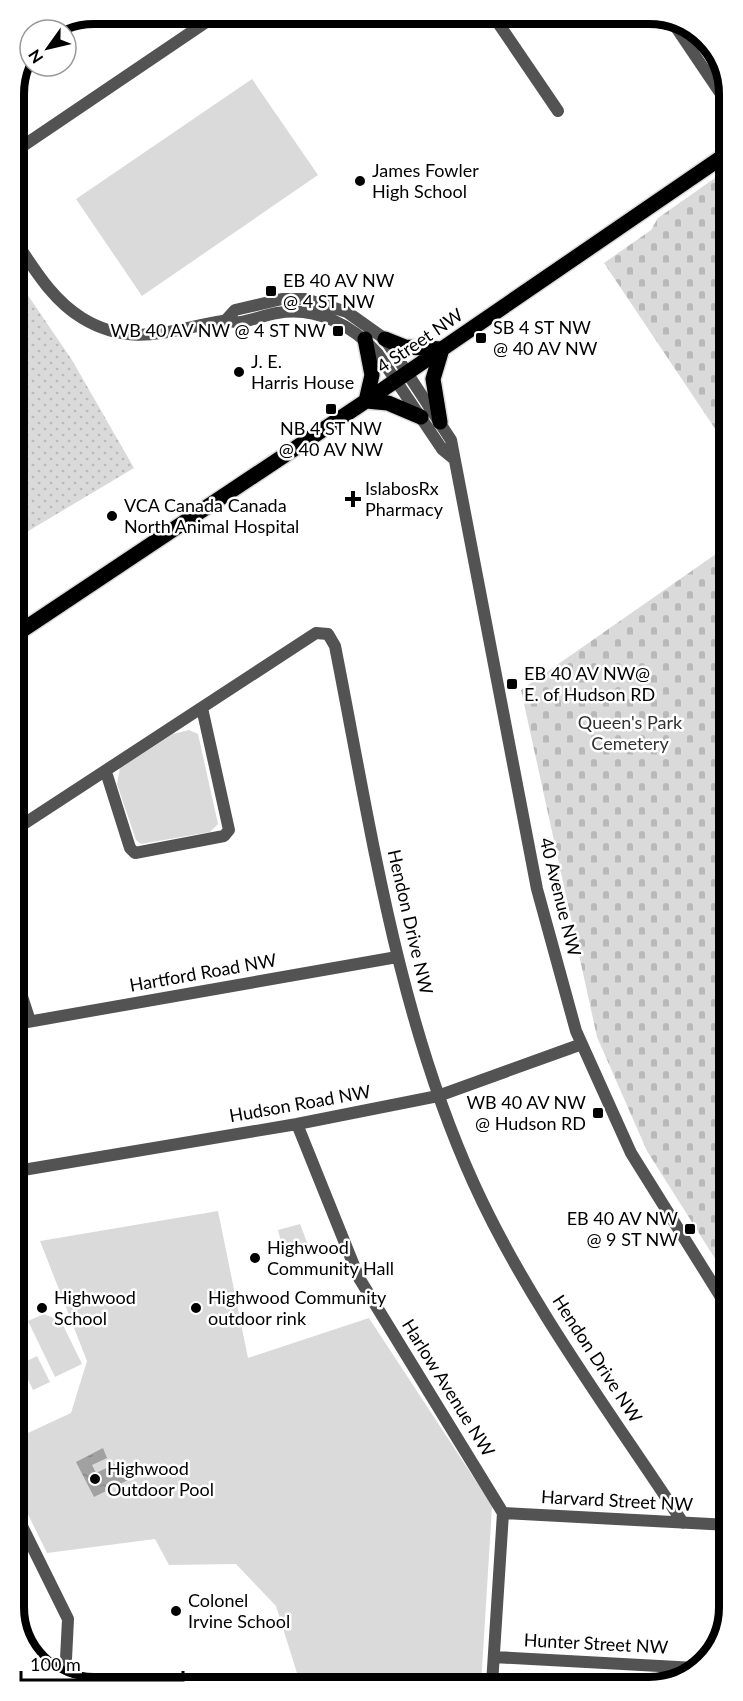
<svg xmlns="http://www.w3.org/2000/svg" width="743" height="1701" font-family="Lato,sans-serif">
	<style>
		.grass { fill: url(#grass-dots) }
		.cemetery { fill: url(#cemetery-stones) }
		.park { fill: #dadada }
		.water { fill: url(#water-ripples) }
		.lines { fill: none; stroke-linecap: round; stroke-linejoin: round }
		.major-casing { stroke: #dbdbdb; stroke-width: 18 }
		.minor { stroke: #535353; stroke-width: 12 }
		.major { stroke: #000; stroke-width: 15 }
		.poi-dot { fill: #000; stroke: #fff; stroke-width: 2 }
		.labels { text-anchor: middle; stroke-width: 5; stroke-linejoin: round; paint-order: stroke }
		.poi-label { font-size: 18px; fill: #000; stroke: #fff; text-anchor: start }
		.street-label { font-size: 18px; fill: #000; stroke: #fff }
		.park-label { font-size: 18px; fill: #313131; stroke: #fff }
		.rim { fill: none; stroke: #000; stroke-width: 8 }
	</style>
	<defs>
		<pattern id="grass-dots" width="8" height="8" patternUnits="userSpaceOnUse" patternTransform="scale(1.5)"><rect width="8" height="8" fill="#dadada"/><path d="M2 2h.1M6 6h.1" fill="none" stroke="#b9b9b9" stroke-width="1.8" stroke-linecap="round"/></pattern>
		<pattern id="cemetery-stones" width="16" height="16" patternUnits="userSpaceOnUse" patternTransform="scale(1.5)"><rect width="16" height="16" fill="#dadada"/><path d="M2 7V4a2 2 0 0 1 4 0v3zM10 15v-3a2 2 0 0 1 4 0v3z" fill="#b9b9b9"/></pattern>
		<pattern id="water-ripples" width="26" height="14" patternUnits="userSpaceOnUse" patternTransform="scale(1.5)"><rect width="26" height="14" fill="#a1a1a1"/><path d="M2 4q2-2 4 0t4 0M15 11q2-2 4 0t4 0" fill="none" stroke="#898989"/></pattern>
	</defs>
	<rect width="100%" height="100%" fill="#fff"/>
	<!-- grass -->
	<path class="grass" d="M14 275 72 360 134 468 15 539Z"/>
	<!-- cemetery -->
	<path class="cemetery" d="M725 171 726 445 604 263 651 230 658 218Z
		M726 547 729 1272 721 1268 647 1151 597 1037 521 690Z"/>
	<!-- park -->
	<path class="park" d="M252 79 318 175 142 296 76 199Z
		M189 730 198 734 218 824 210 832 141 844 136 840 117 784 120 768 173 734Z
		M218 1211 248 1358 369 1318 489 1501 492 1507 481 1685 301 1686 276 1606 236 1564 169 1565 155 1539 47 1553 17 1492V1438L71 1413 87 1361 40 1241Z
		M300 1224 310 1250 285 1258 278 1230Z
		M44 1314 61 1321 82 1364 55 1377 28 1321Z
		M37 1356 50 1382 33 1390 21 1364Z"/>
	<!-- water -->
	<path class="water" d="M103 1448 107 1458 92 1465 96 1473 121 1461 130 1479 94 1497 76 1462Z"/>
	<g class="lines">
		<defs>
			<path id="major" d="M365 339 372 375 366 401
				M385 339 405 347 442 349
				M366 401 388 403 421 417
				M440 422 433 379 442 349
				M15 635 366 401 725 155"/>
		</defs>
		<!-- major casing -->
		<use href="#major" class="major-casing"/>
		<!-- minor -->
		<path class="minor" d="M492 14 558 111
			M671 20 725 100
			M14 152 218 14
			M14 239C34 268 51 299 82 318 133 349 171 329 223 321 229 320 235 323 241 322 253 320 265 315 277 313 315 306 353 325 378 354L442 449 453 458
			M225 321 235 310 282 299H305L347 312 385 339 451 440 537 889 576 1031 631 1153 729 1310
			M106 772 130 848 135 853 224 836 229 830 202 708
			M16 829 316 633 328 634 335 646C371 828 397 1015 474 1184 527 1301 612 1415 683 1523
			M16 978 30 1021
			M16 1024 397 957
			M297 1124 359 1278 503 1513 492 1684
			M17 1171 297 1124 438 1096 582 1044
			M503 1513 729 1525
			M18 1518 68 1619 65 1679
			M494 1657 696 1668"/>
		<!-- major -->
		<use href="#major" class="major"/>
	</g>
	<!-- markers -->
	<g class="poi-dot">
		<circle cx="360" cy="181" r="6"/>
		<rect x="265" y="285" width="12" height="12" rx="3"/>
		<rect x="332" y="325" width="12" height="12" rx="3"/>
		<rect x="475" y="332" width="12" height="12" rx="3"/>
		<circle cx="239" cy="372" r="6"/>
		<rect x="325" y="403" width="12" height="12" rx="3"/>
		<path d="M350 490h6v6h6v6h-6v6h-6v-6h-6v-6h6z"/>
		<circle cx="112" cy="516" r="6"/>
		<rect x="506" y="678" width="12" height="12" rx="3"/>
		<rect x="592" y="1107" width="12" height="12" rx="3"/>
		<rect x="684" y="1223" width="12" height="12" rx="3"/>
		<circle cx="255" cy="1258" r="6"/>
		<circle cx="42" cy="1308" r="6"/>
		<circle cx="196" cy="1308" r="6"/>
		<circle cx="95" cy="1479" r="6"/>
		<circle cx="176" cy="1611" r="6"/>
	</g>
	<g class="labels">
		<!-- poi labels -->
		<g class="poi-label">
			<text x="372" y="177">James Fowler<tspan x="372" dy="21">High School</tspan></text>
			<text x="283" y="287">EB 40 AV NW<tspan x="283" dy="21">@ 4 ST NW</tspan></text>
			<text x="493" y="334">SB 4 ST NW<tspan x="493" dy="21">@ 40 AV NW</tspan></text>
			<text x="326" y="337" text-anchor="end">WB 40 AV NW @ 4 ST NW</text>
			<text x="251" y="368">J. E.<tspan x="251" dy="21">Harris House</tspan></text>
			<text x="331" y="435" text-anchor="middle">NB 4 ST NW<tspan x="331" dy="21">@ 40 AV NW</tspan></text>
			<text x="365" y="495">IslabosRx<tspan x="365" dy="21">Pharmacy</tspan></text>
			<text x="124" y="512">VCA Canada Canada<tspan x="124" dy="21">North Animal Hospital</tspan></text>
			<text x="524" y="680">EB 40 AV NW@<tspan x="524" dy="21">E. of Hudson RD</tspan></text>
			<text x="586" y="1109" text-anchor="end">WB 40 AV NW<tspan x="586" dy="21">@ Hudson RD</tspan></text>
			<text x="678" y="1225" text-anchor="end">EB 40 AV NW<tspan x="678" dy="21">@ 9 ST NW</tspan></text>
			<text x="267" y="1254">Highwood<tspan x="267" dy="21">Community Hall</tspan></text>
			<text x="54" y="1304">Highwood<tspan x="54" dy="21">School</tspan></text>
			<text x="208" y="1304">Highwood Community<tspan x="208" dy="21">outdoor rink</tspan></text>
			<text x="107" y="1475">Highwood<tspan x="107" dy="21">Outdoor Pool</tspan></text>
			<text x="188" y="1607">Colonel<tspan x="188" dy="21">Irvine School</tspan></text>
		</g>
		<!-- street labels -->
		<g class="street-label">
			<text transform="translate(420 341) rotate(-34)" y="6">4 Street NW</text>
			<text transform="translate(560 897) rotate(76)" y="6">40 Avenue NW</text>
			<text transform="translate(410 922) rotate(77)" y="6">Hendon Drive NW</text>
			<text transform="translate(203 973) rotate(-10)" y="6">Hartford Road NW</text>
			<text transform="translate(300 1104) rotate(-10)" y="6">Hudson Road NW</text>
			<text transform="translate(597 1359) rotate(57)" y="6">Hendon Drive NW</text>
			<text transform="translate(448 1388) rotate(58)" y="6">Harlow Avenue NW</text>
			<text transform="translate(617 1501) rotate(3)" y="6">Harvard Street NW</text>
			<text transform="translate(596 1644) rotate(3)" y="6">Hunter Street NW</text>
		</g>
		<!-- park labels -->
		<g class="park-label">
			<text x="630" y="729">Queen's Park<tspan x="630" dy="21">Cemetery</tspan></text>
		</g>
	</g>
	<!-- crop -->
	<path d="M0 0H743V1701H0ZM94 24H649A70 70 0 0 1 719 94V1607A70 70 0 0 1 649 1677H94A70 70 0 0 1 24 1607V94A70 70 0 0 1 94 24Z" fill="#fff" fill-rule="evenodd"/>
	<path class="rim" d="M94 24H649A70 70 0 0 1 719 94V1607A70 70 0 0 1 649 1677H94A70 70 0 0 1 24 1607V94A70 70 0 0 1 94 24Z"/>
	<!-- north arrow -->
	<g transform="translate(48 48) rotate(236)"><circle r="28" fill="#ffffff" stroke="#999999" stroke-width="1.5"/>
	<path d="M0-4.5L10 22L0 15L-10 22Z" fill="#000000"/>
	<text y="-9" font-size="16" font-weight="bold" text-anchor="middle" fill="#000000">N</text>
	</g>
	<!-- scale -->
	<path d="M21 1671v9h162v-9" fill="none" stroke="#000000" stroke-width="3"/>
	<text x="30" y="1671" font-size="18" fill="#000000" stroke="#ffffff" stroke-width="4.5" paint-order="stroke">100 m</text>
</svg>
